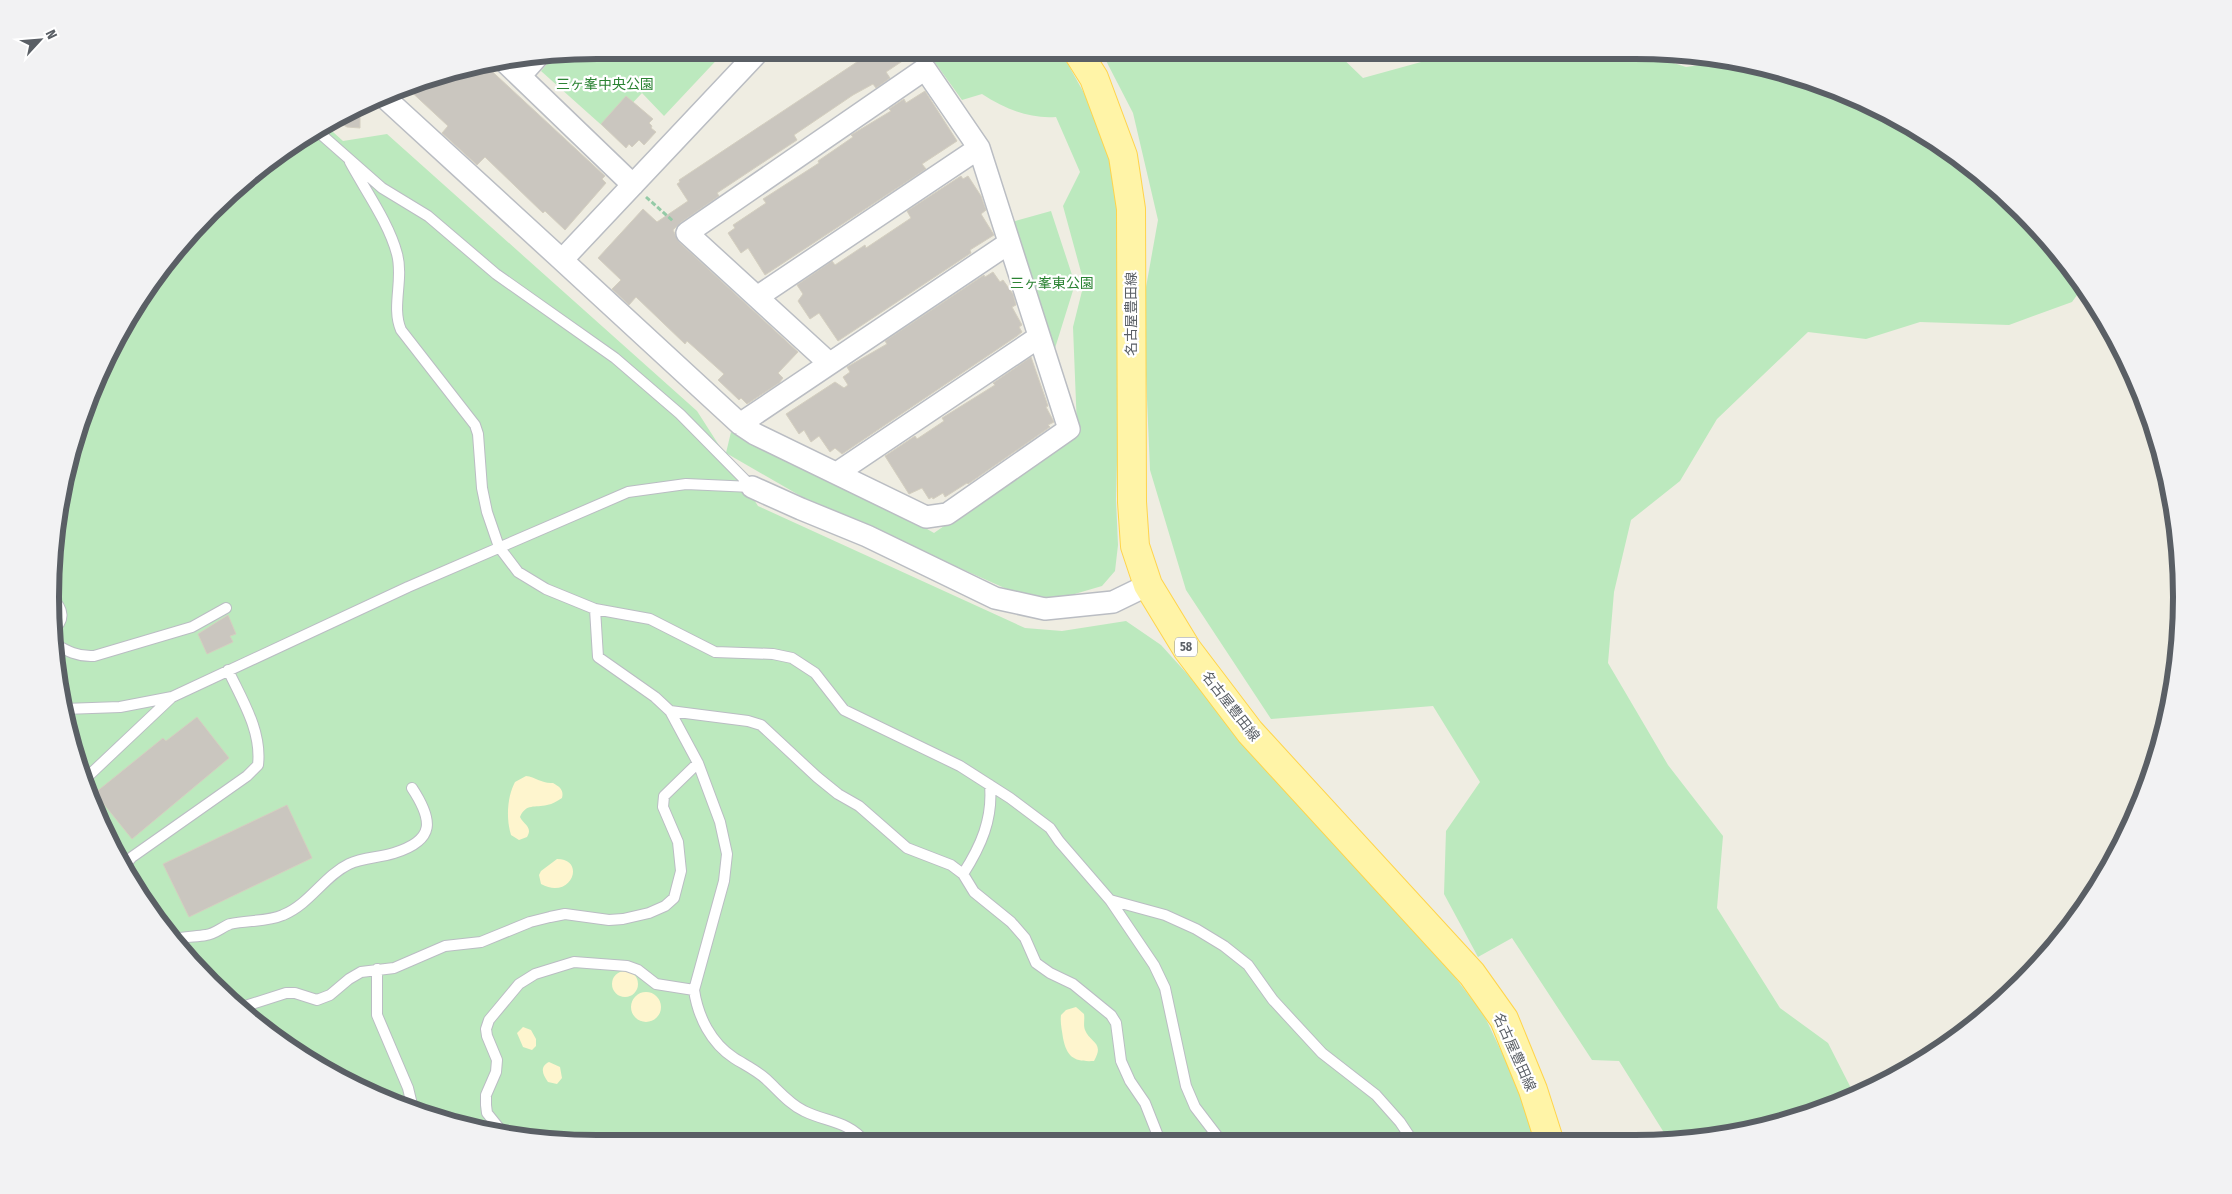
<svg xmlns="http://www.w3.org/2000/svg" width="2232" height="1194" font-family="'Fira Sans Condensed','Noto Sans JP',sans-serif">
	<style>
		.green { fill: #bce9be }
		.sand { fill: #fef5ce }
		.building { fill: #cac6bf; stroke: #d4cfc0 }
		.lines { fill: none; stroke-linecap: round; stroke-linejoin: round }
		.service-casing { stroke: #babdc3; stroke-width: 12 }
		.minor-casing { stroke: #babdc3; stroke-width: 24 }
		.primary-casing { stroke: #ffd44b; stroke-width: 30 }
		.path { stroke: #94caa6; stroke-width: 3; stroke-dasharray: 5 2.5; stroke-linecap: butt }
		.service { stroke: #fff; stroke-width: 10 }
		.minor { stroke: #fff; stroke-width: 21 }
		.primary { stroke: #fff4a7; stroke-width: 28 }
		.labels { text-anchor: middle; stroke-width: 4.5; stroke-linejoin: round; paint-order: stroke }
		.shield { fill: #fff; stroke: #8c8f93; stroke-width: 1 }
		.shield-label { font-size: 12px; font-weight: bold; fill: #5a5f65 }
		.park-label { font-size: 14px; fill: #2b8333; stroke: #fff }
		.street-label { font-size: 14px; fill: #5a5f65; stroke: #fff }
		.rim { fill: none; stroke: #5a5f65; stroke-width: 6 }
	</style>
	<rect width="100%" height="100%" fill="#efede2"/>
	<!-- green -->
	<path class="green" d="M597 50H726L664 116 642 93 607 130 541 71 556 54Z
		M926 50H1060L1094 111 1108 148 1123 238 1116 499 1118 545 1115 571 1102 586 1061 598 1020 595 811 502 726 453 731 432 908 518 934 533 1067 440 1077 428 1073 327 1084 283 1063 206 1080 172 1056 117C1029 119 1005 109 982 94L962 100Z
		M1101 51H1335L1363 78 1461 51H1541L1543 54 1551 51H1636L1686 67 1727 61 1777 69 1877 107 1968 163 2046 237 2083 287 2072 302 2009 325 1920 322 1866 339 1808 332 1717 419 1680 481 1631 520 1614 592 1608 663 1668 765 1723 836 1717 908 1780 1008 1828 1043 1855 1096 1844 1102 1707 1139H1668L1619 1061 1592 1060 1512 938 1478 957 1444 894 1446 831 1480 782 1433 706 1271 719 1186 590 1150 470 1143 304 1158 220 1133 113Z
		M323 123 343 141 387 134 697 411 758 506 1025 628 1062 631 1126 621 1161 645 1418 929 1484 1015 1521 1093 1536 1140 562 1143 456 1125 355 1087 264 1031 186 958 142 901 92 807 69 738 51 633V560L69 456 92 387 142 293 186 236 264 163Z
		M1051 211 1075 284 1051 361 1012 222Z"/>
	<!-- sand -->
	<path class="sand" d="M526 776C536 777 542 784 553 783 560 787 564 790 562 798 557 801 553 804 547 805 535 808 526 803 520 817 524 825 533 827 527 837L519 840 511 835C506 819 507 797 515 782Z
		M557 859C587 859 571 901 541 884L539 875 541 871Z
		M612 984a13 13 0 1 1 26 0a13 13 0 1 1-26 0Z
		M631 1007a15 15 0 1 1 30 0a15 15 0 1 1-30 0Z
		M1076 1007 1084 1014C1085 1020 1083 1024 1085 1030 1090 1043 1105 1042 1094 1061 1075 1062 1067 1058 1063 1038 1062 1030 1060 1023 1061 1015L1066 1010Z
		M523 1027 531 1030 536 1039V1046L532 1050 523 1047 517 1033Z
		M549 1062 560 1067 562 1078 557 1084 548 1082C543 1075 539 1067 549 1062Z"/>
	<!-- building -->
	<path class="building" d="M875 50H919L886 72 890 78 876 88 873 84 853 95 794 135 797 140 717 193 719 196 680 223 673 230 679 242 798 352 778 373 783 378 779 383 747 404 741 398 739 400 718 380 724 374 687 341 685 344 636 297 629 305 612 289 621 280 598 258 643 209 657 222 688 201 677 184 680 182 679 180Z
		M483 63 605 176 602 179 606 183 565 230 545 211 543 213 485 157 477 165 442 133 448 126 405 86 421 79Z
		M925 91 957 141 922 164 926 169 765 275 748 248 741 253 728 233 735 228 733 225 766 203 763 199 819 163 818 161 853 137 851 135 891 111 889 109 904 99 906 103Z
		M626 96 653 119 649 123 652 126 651 128 656 132 644 145 639 140 632 147 629 144 626 148 601 124Z
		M360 107V128L347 127 333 119Z
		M961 176 963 179 968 176 981 196 986 210 981 214 994 235 970 250 971 253 838 341 819 313 810 319 798 301 803 294 797 285 832 261 835 265 865 245 866 248 911 218 907 211Z
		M993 272 1000 282 1003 280 1013 294 1016 305 1012 307 1022 325 1019 327 1022 332 1017 336 842 454 835 448 830 452 819 436 811 442 804 430 799 434 786 414 835 382 844 388 848 385 843 377 850 372 847 367 887 344 885 341 984 275 985 277Z
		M1031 357 1048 406 1046 407 1054 422 1048 425 1050 427 968 484 967 483 945 497 943 493 933 499 932 497 929 499 922 488 909 494 885 456 915 436 917 439 944 421 942 418 995 385 993 383Z
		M228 615 236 634 230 636 233 642 207 654 198 634Z
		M197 717 229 758 132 839 95 793 163 738 166 741Z
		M287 805 312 858 189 917 163 864Z"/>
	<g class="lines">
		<defs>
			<path id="service" d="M1668 51 1683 55H1693
				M315 129 382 188 428 216 496 274 615 358 680 414 752 487
				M350 162C365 190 389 223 397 254 404 279 391 307 401 330L475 425 478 434 482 488 487 512 499 547 518 572 546 589 595 609 650 619 715 652 773 654 792 658 815 673 844 710 960 766 1010 798 1050 828 1059 841 1110 900 1165 915 1196 929 1224 946 1248 965 1273 1000 1322 1053 1376 1095 1400 1122 1412 1140
				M51 597C64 609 66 621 51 631
				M595 609 598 657 655 697 670 711 698 763 720 822 727 854 724 881 694 990C698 1017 711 1043 734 1058 745 1065 756 1070 766 1079 778 1090 789 1104 804 1111 826 1122 849 1121 865 1142
				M53 643C67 651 78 657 94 656L192 627 226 608
				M172 697 408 587 628 492 686 484 752 487
				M64 709 120 707 172 697 83 781
				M670 711 748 721 761 725 817 777 838 794 859 806 907 848 951 865 963 874 974 892 1011 922 1025 938 1036 963 1050 973 1073 984 1111 1015 1116 1023 1121 1061 1130 1081 1145 1103 1160 1141
				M124 866 132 857 247 776 258 765C262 731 242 700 228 670
				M963 874C981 846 993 819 990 785
				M1110 900 1154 965 1165 988 1186 1086 1195 1107 1221 1141
				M172 940C183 936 195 937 206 935 215 934 222 927 230 924 247 920 267 922 283 915 310 904 324 876 349 864 363 857 379 858 394 853 436 840 433 820 412 788
				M377 969V1015L408 1088 413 1109
				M239 1008 286 993H295L317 1000 330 995 349 979 361 972 394 968 445 946 481 942 530 922 550 917 565 914 609 920 623 919 649 913 665 906 674 898 681 871 678 842 663 807 664 796 698 763
				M503 1133 487 1113 486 1105V1095L496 1072 497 1060 487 1036 486 1029 489 1020 519 984 535 974 574 962 627 966 638 970 656 984 694 990"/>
			<path id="minor" d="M502 59 633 185
				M520 76 538 56
				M383 96 562 260 760 50
				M562 260 740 424 755 434 926 517 947 514 1069 429 979 148 925 69 687 233 829 363
				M757 297 979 148
				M740 424 1009 243
				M837 473 1039 337
				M752 487 801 509 867 536 995 598 1045 609 1113 602 1148 585"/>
			<path id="primary" d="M1077 51 1094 78 1123 156 1131 209 1132 502 1135 546 1148 585 1187 649 1250 732 1472 974 1504 1019 1533 1090 1549 1140"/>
		</defs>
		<!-- service casing -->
		<use href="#service" class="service-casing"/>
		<!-- minor casing -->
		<use href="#minor" class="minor-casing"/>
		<!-- primary casing -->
		<use href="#primary" class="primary-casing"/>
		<!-- path -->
		<path class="path" d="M646 197 673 221"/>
		<!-- service -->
		<use href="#service" class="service"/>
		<!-- minor -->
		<use href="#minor" class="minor"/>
		<!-- primary -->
		<use href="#primary" class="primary"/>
	</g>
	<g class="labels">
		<!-- shield labels -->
		<rect class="shield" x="1175" y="637.5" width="22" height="19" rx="4"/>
		<g class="shield-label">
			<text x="1186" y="651">58</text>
		</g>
		<!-- park labels -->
		<g class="park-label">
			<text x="605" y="89">三ヶ峯中央公園</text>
			<text x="1052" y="288">三ヶ峯東公園</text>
		</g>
		<!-- street labels -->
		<g class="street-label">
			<text transform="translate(1131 314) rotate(-90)" y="5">名古屋豊田線</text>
			<text transform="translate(1231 706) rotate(52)" y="5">名古屋豊田線</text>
			<text transform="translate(1515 1052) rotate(66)" y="5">名古屋豊田線</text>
		</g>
	</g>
	<!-- crop -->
	<path d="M0 0H2232V1194H0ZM597 59H1635A538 538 0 0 1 2173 597V597A538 538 0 0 1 1635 1135H597A538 538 0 0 1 59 597V597A538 538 0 0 1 597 59Z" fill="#f2f2f3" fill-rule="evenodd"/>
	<path class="rim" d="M597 59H1635A538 538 0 0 1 2173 597V597A538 538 0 0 1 1635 1135H597A538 538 0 0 1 59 597V597A538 538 0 0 1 597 59Z"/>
	<!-- north arrow -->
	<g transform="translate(40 40) rotate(64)" stroke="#ffffff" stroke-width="4" paint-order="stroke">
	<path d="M0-4L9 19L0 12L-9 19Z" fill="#5a5f65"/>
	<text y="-8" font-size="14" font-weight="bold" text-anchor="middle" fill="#5a5f65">N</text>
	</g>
</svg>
